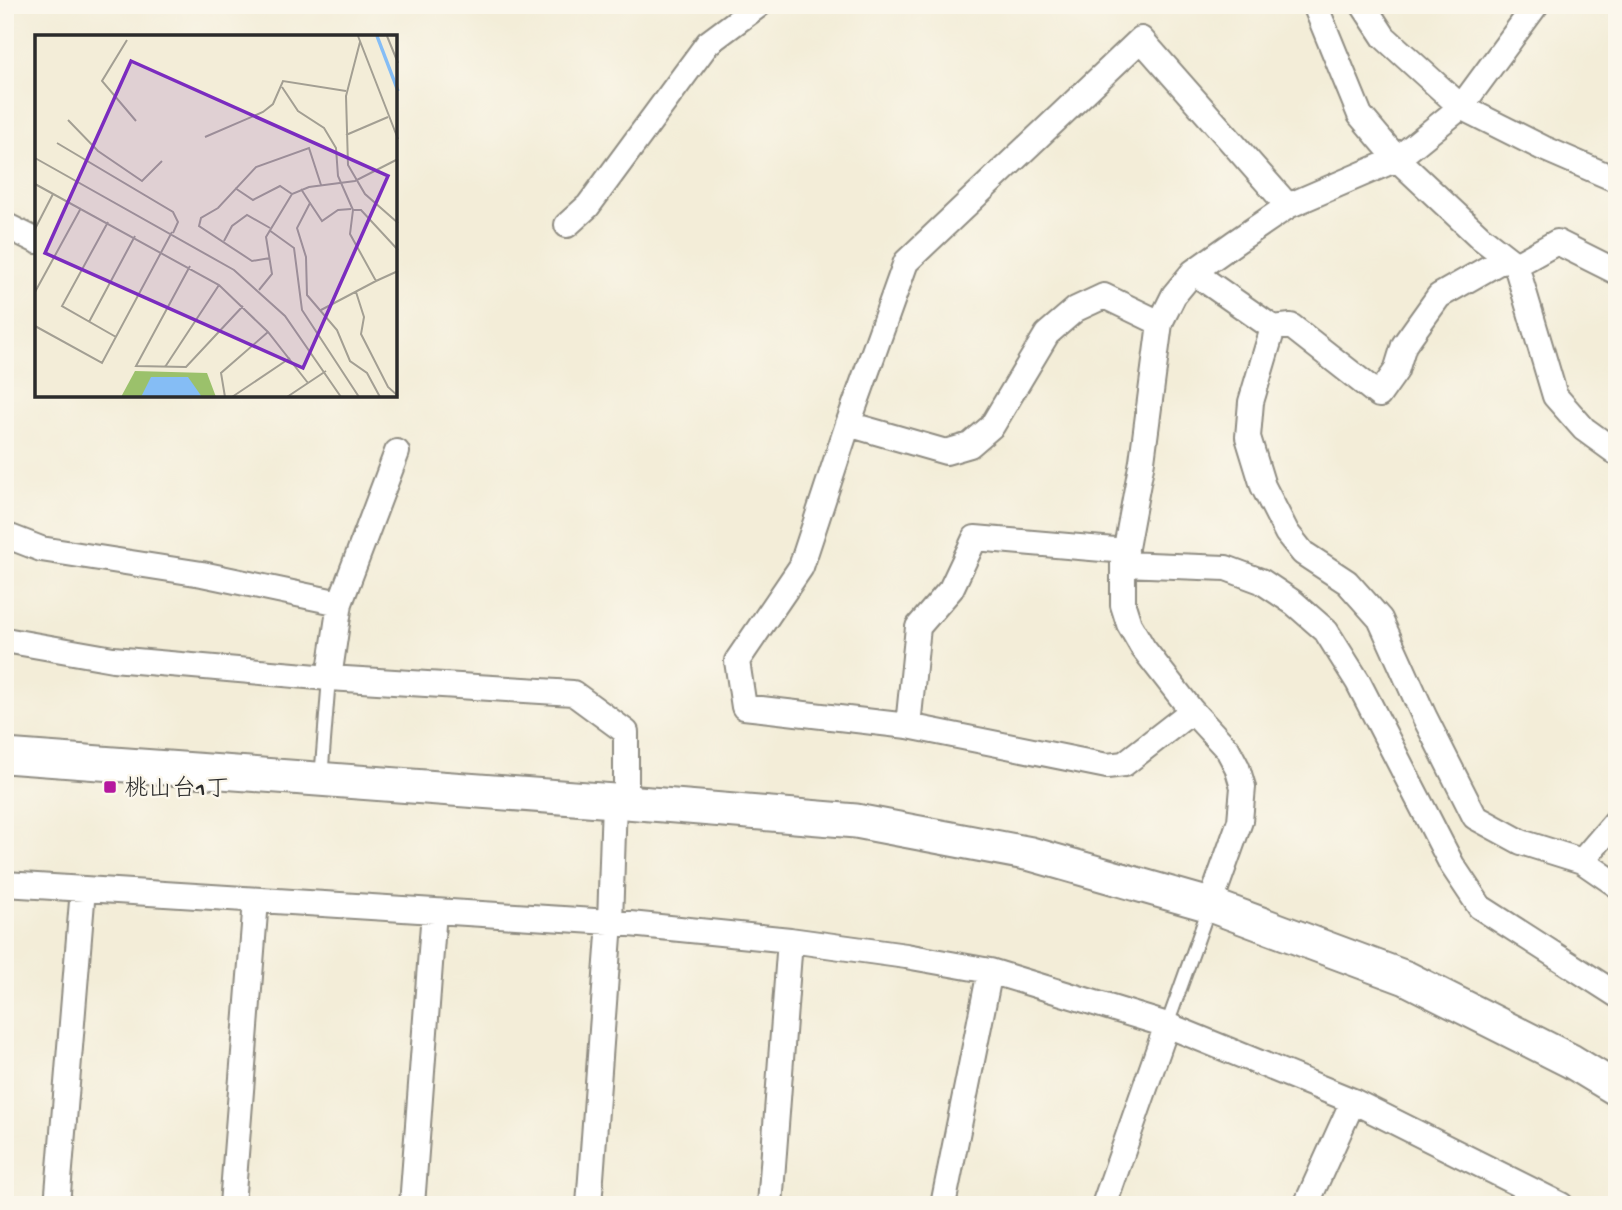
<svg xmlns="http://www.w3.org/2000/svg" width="1622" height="1210" font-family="'Gochi Hand','Klee One',sans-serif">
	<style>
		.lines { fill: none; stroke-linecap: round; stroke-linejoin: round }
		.lane-casing { stroke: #8f8c82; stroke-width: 16 }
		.street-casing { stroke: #8f8c82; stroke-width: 28 }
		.secondary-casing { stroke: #8f8c82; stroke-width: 37 }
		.lane { stroke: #fff; stroke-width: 12 }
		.street { stroke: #fff; stroke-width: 24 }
		.secondary { stroke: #fff; stroke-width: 33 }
		.poi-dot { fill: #b5179e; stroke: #fbf7ec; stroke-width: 2.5 }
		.labels { text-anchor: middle; stroke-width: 5; stroke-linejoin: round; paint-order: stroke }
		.poi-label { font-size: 24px; fill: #2b2b2b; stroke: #fbf7ec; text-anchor: start }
		.inset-river { fill: none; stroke: #85bdf5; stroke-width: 3.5 }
		.inset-road { fill: none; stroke: #a39f93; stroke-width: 2 }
		.view { fill: #7b2cbf; fill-opacity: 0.15; stroke: #7b2cbf; stroke-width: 3.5 }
		.inset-edge { fill: none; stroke: #2b2b2b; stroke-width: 3.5 }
	</style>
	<rect width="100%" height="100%" fill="#fbf7ec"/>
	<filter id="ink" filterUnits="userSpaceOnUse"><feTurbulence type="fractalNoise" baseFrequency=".0143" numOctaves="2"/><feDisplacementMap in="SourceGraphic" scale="14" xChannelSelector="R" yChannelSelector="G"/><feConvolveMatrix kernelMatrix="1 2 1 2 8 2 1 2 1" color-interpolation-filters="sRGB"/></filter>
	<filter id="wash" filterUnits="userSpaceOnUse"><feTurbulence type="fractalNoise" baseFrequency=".00686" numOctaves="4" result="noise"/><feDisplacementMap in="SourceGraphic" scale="28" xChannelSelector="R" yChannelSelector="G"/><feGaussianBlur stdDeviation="1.57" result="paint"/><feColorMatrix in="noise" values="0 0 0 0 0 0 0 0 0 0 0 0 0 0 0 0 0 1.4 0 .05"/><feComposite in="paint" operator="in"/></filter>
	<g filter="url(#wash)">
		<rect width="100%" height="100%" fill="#f3edd8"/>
	</g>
	<g filter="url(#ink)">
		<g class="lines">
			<defs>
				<path id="lane" d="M321 779 329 678
					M1167 1025 1210 905"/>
				<path id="street" d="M1315 5 1360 115 1397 159 1480 237 1516 265 1555 396 1584 429 1617 453
					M1363 5 1384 37 1461 107 1543 148 1617 180
					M5 225 37 241
					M567 225 588 206 708 43 759 5
					M1516 265 1557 242 1617 272
					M1193 272 1273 328 1251 402 1248 437 1263 486 1287 533 1303 553 1347 582 1380 619 1424 716 1475 817 1521 842 1582 861 1617 885
					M1273 328 1291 326 1379 395 1396 371 1404 345 1439 296 1506 258
					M848 424 946 452 970 445 992 426 1047 334 1076 309 1104 296 1160 323
					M5 535 41 549 202 574 340 603 397 452
					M1123 564 1226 568 1261 581 1294 603 1326 631 1358 682 1452 865 1480 907 1617 995
					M5 640 113 659 329 678 573 693 626 732V803
					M329 678 340 603
					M1192 711 1124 764 1107 766 908 726 744 707 737 661 801 567 848 424 906 262 1141 39 1288 206
					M908 726 918 627 951 589 975 538 1126 551
					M1582 861 1617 820
					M5 884 610 922 790 940 906 956 990 971 1167 1025 1353 1101 1561 1205
					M1210 905 1240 821 1243 787 1237 767 1228 750 1192 711 1143 648 1129 624 1123 605V564L1142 461 1160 323 1174 295 1193 272 1234 243 1288 206 1397 159 1461 107 1536 5
					M57 1205 83 889
					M232 1205 256 900
					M412 1205 434 911
					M589 1205 610 922 614 801
					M770 1205 790 940
					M943 1205 990 971
					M1104 1205 1167 1025
					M1306 1205 1353 1101"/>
				<path id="secondary" d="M5 756 614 801 856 821 1031 854 1210 905 1406 978 1571 1061 1617 1089"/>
			</defs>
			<!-- lane casing -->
			<use href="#lane" class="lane-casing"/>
			<!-- street casing -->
			<use href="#street" class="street-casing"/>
			<!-- secondary casing -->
			<use href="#secondary" class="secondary-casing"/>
			<!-- lane -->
			<use href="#lane" class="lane"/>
			<!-- street -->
			<use href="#street" class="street"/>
			<!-- secondary -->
			<use href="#secondary" class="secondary"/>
		</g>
	</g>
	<!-- markers -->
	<rect class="poi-dot" x="103" y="780" width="14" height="14" rx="3.5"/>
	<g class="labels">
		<!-- poi labels -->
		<g class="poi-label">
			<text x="124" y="795">桃山台1丁</text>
		</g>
	</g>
	<!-- overview -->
	<g transform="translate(35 35)">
		<rect width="362" height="362" fill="#f3edd8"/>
		<path d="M100 336 172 338 181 362H86Z" fill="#9bc16b"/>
		<path d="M116 342H153L167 362H106Z" fill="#85bdf5"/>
		<path class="inset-river" d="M342 1 363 56"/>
		<path class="inset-road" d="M323 1 363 104M352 1 363 28M92 5 67 46 101 86M325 7 311 61 313 130 330 159 363 188M247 52 263 76 289 93 301 113 303 141 318 175 315 199 341 246 286 275M33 85 63 116 107 146 127 126M311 100 353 82M170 102 228 77 238 69 248 46 311 56M22 108 138 177 143 187 138 198M0 123 199 235 250 281 306 362M0 149 184 250 233 297 273 348M200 153 218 165 245 151 257 159M266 154 275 168 262 193 271 222 272 260 302 295 315 326 332 338 345 362M275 168 287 186 303 175 316 174M318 175H326L363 215M73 187 27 271 81 302M0 194 18 159M234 195 259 213 267 275 324 362M189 206 197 191 212 180 235 193M235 223 217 226 164 191 166 183 183 173 221 132 274 113 286 150M155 231 101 331 151 332 208 271M341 246 363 236M224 255 237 239 231 202 257 159 274 152 320 146 363 124M0 257 46 173M321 257 329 282 326 299 353 352 363 361M54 287 100 201M0 291 67 328 137 197M130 332 184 250M190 362 186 338 233 297M197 362 255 323M252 362 291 336"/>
		<path class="view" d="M96 26 353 141 268 333 10 218Z"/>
		<rect width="362" height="362" class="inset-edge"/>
	</g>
	<!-- margin -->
	<rect width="1622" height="1210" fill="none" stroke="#fbf7ec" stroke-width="28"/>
</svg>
